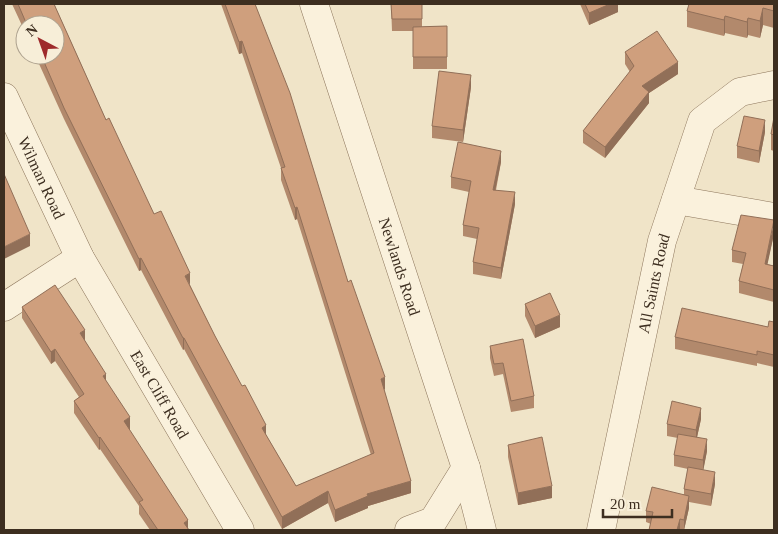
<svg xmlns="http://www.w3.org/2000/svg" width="778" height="534" font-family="Georgia,serif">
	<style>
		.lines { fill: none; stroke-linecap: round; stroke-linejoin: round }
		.minor-casing { stroke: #8d765c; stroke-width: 29 }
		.minor { stroke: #faf1dc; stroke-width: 28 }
		.wall { fill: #b2896c }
		.shaded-wall { fill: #916f58 }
		.building { fill: #cf9f7d; stroke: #916f58 }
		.labels { text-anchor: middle; stroke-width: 4; stroke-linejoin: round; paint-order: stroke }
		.street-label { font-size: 16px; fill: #3d2e20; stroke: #f7eed8 }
	</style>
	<rect width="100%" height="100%" fill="#f0e4c8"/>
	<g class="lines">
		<defs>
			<g id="minor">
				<path id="s1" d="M314 4 466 468 482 530"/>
				<path id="s2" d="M4 97 80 258 240 530"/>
				<path d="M676 200 774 217"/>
				<path d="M4 307 80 258"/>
				<path d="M409 530 433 521 466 468"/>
				<path id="s3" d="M601 530 662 241 702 121 740 92 774 85"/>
			</g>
		</defs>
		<!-- minor casing -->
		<use href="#minor" class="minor-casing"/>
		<!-- minor -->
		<use href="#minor" class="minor"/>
	</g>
	<!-- wall -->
	<path class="wall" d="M12 4H54L106 120 190 285 215 336 266 435 296 486 371 455 297 219 295 220 281 180V168L242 53 239 54 221 4H255L348 282 385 389 384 390 411 493 368 506V508L335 522 328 503 282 529 184 349 183 350 141 270 139 271 64 119 35 55H55V25H25V32Z
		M391 4H422V27L447 26V69H413V31H392Z
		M580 4H618V12L589 25Z
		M774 4V28L763 25 760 38 748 35 747 38 725 33 724 36 687 27V11Z
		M625 52 678 74 649 93V103L605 158 583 143V131L630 72 625 64Z
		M471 87 463 142 432 138V126Z
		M774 117V151L771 150V134Z
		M765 132 759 163 737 158V146Z
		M501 162 496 190 515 204 501 279 473 274V262L477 239 463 236V225L469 192 451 188V177Z
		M774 234 767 264 774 266V302L739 293V281L743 264 732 262V250Z
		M525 304 560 327 535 338 525 316Z
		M22 307 85 341 130 429 129 430 189 530H150L139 514V506L100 449 99 450 74 413V401L79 397 55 361 51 364 22 318Z
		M774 322V367L757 363V366L675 349V337L750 323 768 327Z
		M490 346 534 396V408L511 412 503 374 494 376 490 358Z
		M701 419 697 437 707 451 703 470 715 484 711 506 689 502V508L684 530H649L651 524 646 522V511L684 494V489L688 469 674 466V455L678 438 667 436V424Z
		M508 445 552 498 518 505 508 457Z"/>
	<!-- shaded-wall -->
	<path class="shaded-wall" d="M610 4H618V12L589 25V13Z
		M763 8V25L760 38V21Z
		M725 16V33L724 36V20Z
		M748 18V35L747 38V22Z
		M242 41V53L239 54V42Z
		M678 62V74L649 93V103L605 158V147L642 86Z
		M471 75V87L463 142V130Z
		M765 120V132L759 163V151Z
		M501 151V162L493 201V190Z
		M515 192V204L501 279V268Z
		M297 207V219L295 220V208Z
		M774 222V234L765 276V264Z
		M30 234V246L4 259V247Z
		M141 258V270L139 271V259Z
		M190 273V285L185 276Z
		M560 315V327L535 338V326Z
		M85 330V342L80 333Z
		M183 338H184V349L183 350Z
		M55 349V361L51 364V352Z
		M106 374V386L103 376Z
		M385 377V389L381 391V379Z
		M701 408V419L696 442V430Z
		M130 417V429L124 433V421Z
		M266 425V437L262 428Z
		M100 437V449L99 450V438Z
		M707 439V451L703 472V460Z
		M715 472V484L711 506V494Z
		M411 481V493L368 506V508L335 522V510L367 494Z
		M552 486V498L518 505V493Z
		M328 491V503L282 529V517Z
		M689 496V508L684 530V520Z
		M680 519V530H677Z
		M188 520V530L184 523Z"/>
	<!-- building -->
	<path class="building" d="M18 4H54L106 120 109 118 154 214 161 211 190 273 185 276 215 336 242 386 245 385 266 425 262 428 296 486 374 453 297 207 295 208 281 168 285 167 242 41 239 42 225 4H255L290 93 348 282 351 280 385 377 381 379 411 481 367 494 368 496 335 510 328 491 282 517 184 338H183L141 258 139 259 64 108 41 55H55V25H27Z
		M391 4H422V19H392Z
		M585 4H610L589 13Z
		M689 4H774V11L763 8 760 21 748 18 747 22 725 16 724 20 687 11Z
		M447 26V57H413V27Z
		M657 31 678 62 642 86 649 92 605 147 583 131 634 66 625 52Z
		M439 71 471 75 463 130 432 126Z
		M744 116 765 120 759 151 737 146Z
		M774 117V135L771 134Z
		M458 142 501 151 493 190 515 192 501 268 473 262 479 228 463 225 471 181 451 177Z
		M4 174 30 234 4 247Z
		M741 215 774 220 765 264 774 266V290L739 281 746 253 732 250Z
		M55 285 85 330 80 333 106 374 103 376 130 417 124 421 188 520 184 523 189 530H158L139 502 143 500 100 437 99 438 74 401 84 394 55 349 51 352 22 307Z
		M550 293 560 315 535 326 525 304Z
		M682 308 750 323 768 327 769 321 774 322V355L757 351V355L675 337Z
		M523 339 534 396 511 401 503 363 494 364 490 346Z
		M672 401 701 408 696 430 667 424Z
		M678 434 707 439 703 460 674 455Z
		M542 437 552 486 518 493 508 445Z
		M688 467 715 472 711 494 684 489Z
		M652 487 689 496 684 520 680 519 677 530H649L653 512 646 511Z"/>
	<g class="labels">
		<!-- street labels -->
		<g class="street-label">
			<text dy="6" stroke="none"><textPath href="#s2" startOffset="89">Wilman Road</textPath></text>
			<text dy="6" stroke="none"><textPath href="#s1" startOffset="276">Newlands Road</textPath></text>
			<text dy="6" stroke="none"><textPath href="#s3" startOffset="252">All Saints Road</textPath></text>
			<text dy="6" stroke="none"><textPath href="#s2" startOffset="336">East Cliff Road</textPath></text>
		</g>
	</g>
	<!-- border -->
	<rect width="778" height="534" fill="none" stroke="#3d2e20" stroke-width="10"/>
	<!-- north arrow -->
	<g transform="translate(40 40) rotate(319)"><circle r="24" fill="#f7eed8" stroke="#ada18e"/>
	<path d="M0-4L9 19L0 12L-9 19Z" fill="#9e2a2b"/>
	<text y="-8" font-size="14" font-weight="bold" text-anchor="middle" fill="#3d2e20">N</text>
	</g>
	<!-- scale -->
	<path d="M603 509v8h69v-8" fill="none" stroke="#3d2e20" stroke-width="2.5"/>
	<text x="610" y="509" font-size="15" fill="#3d2e20" stroke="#f7eed8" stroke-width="4" paint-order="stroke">20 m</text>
</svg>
